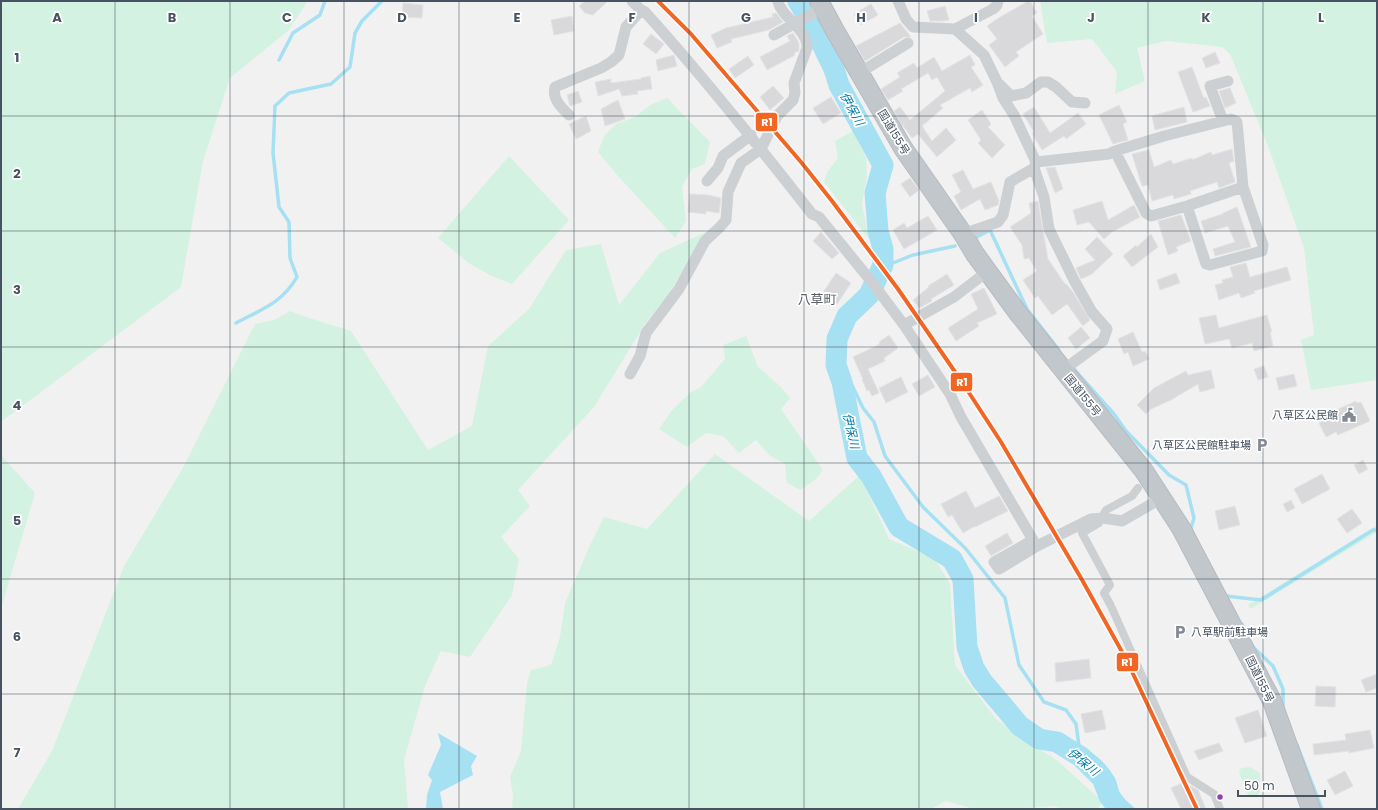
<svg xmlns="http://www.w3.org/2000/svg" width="1378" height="810" font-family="Poppins,'Noto Sans JP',sans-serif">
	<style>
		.green { fill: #d4f2e1 }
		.water { fill: #a6e0f3 }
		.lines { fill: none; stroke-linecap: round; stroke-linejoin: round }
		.stream { stroke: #a6e0f3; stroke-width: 3.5 }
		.river { stroke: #a6e0f3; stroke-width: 21 }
		.building { fill: #d9d9db; stroke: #e3e3e4 }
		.trunk-casing { stroke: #b6bbc2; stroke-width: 20 }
		.pedestrian { stroke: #cdd0d2; stroke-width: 8 }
		.minor { stroke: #cdd0d2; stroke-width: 11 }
		.trunk { stroke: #c2c7cc; stroke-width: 18 }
		.rail-1-casing { stroke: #fff; stroke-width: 7 }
		.rail-1 { stroke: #f26522; stroke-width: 4 }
		.grid { fill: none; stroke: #475360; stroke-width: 1; stroke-opacity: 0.55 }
		.bus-dot { fill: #8e44ad; stroke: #fff; stroke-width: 1.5 }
		.labels { text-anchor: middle; stroke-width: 3.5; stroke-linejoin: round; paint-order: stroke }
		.street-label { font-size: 11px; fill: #475360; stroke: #fff }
		.poi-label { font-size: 11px; fill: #475360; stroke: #fff; text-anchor: end }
		.water-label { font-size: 12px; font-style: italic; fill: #027ea8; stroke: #fff }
		.quarter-label { font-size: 13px; fill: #5c6066; stroke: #fff }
		.grid-label { font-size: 13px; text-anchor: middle; font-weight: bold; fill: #475360; stroke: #fff; stroke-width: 3.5; stroke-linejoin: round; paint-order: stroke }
		.line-badge { stroke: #fff; stroke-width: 1.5 }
		.badge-label { font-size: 11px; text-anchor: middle; font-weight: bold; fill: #fff }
	</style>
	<rect width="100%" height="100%" fill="#f2f1f1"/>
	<!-- green -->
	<path class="green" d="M1 1H308L289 30 230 78 203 161 181 287 1 422Z
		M1040 1H1377V380L1311 390 1301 340 1314 335 1304 248 1268 146 1230 54 1222 47 1166 41 1137 48 1145 81 1115 94 1117 72 1092 39 1047 43Z
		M667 98 710 142 705 164 692 169 682 187 686 221 675 238 617 175 598 152 604 136 616 124 635 117 650 105Z
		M853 131 866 158 867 176 862 204 869 239 824 182 827 172 838 158 835 141Z
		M509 156 569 220 512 284 492 276 470 264 438 238Z
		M708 231 668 295 645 324 594 407 518 490 530 506 501 537 519 559 512 595 470 657 441 651 425 686 404 760 408 809H18L52 751 124 566 184 466 255 324 274 320 290 311 303 316 351 331 428 450 472 426 488 346 529 309 566 250 601 244 619 305 660 253Z
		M746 336 758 367 780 386 790 398 781 409 823 470 815 480 800 490 787 483 785 464 769 455 756 440 739 453 723 436 706 433 687 447 659 429 672 410 691 392 701 387 725 359 723 345Z
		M715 454 809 521 860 475 889 539 934 558 950 584 955 665 996 719 1059 762 1103 802 1097 809H1063L1055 806 1027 808 1022 809H974L946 801 931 809H512L513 795 510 777 521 751 527 683 531 670 551 665 560 637 565 603 590 545 604 517 647 529Z
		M1 455 35 493 1 609Z
		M1377 525V532L1251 609 1248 605Z
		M1250 767 1260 773V792L1257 797H1249L1239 773 1241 768Z"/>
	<!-- water -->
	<path class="water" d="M438 733 477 756 471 766 473 775 440 792 443 809H426L427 795 432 780 428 775 441 745Z"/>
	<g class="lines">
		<!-- stream -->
		<path class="stream" d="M279 60 293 33 320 15 325 1
			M973 239 990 230 1027 309 1059 350
			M883 265 893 263 913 255 955 246
			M236 323C262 309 282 303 297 277L290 258 289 222 279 207 273 153 275 106 289 93 331 84 350 67 355 33 362 21 382 1
			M1071 366 1114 414 1126 431 1169 475 1186 485 1194 518 1191 528 1192 531
			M849 379 863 408 874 422 885 456 923 507 966 549 1005 598 1019 665 1044 702 1066 710 1076 724 1079 746C1093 755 1105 764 1113 778 1116 783 1116 789 1118 793 1121 800 1128 804 1133 809
			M1226 596 1261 600 1373 530H1377
			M1242 624 1253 647 1273 666 1283 689V707
			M1297 745 1322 809"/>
		<!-- river -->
		<path class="river" d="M798 1 812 24 834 69 839 85 883 165 875 193 878 231 883 249V265L869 295 847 316 837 339 836 365 842 382 857 458 871 476 899 527 952 559 963 579 967 647 974 668 982 681 1020 726 1039 739 1057 742 1081 757 1102 778 1109 796 1119 809"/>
	</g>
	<!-- building -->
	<path class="building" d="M585 1H608L593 15 585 13 579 6Z
		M1028 1H1030L1037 13 1032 16 1043 34 1016 52 1019 56 1005 67 989 45 997 39 987 26 997 19Z
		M403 3 423 5 422 18 402 17Z
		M871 4 878 15 861 25 854 14Z
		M945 6 949 20 944 21H930L927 11Z
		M776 13 783 22 769 30 731 39 732 42 717 48 711 35 726 28 773 17 772 14Z
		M572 16 574 31 554 35 551 20Z
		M900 23 911 37H904L865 61 856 46Z
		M793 33 799 43V51L794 53 795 55 767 70 760 57 790 41 787 36Z
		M651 34 664 44 656 54 643 44Z
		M1215 52 1220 63 1206 68 1202 58Z
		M674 55 677 66 658 71 656 60Z
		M970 55 975 65 971 67 983 85 972 92 970 88 940 105 943 108 922 126 932 141 946 128 956 140 937 157 918 134 912 138 903 126 905 124 902 126 894 111 900 107 910 120 945 91 937 77 932 80 928 73 901 89 903 91 888 100 881 89 900 77 897 73 914 63 917 68 934 57 942 71Z
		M748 56 754 65 735 78 729 69Z
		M1192 67 1201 91 1204 98 1206 97 1210 106 1193 112 1178 72Z
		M650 76 652 89 637 91 638 94 622 96 619 89 598 96 595 82 611 79V83L641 79V78Z
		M773 86 784 98 770 110 760 97Z
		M1230 88 1236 103 1225 108 1219 91Z
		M578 91 582 102 570 106 567 95Z
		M831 97 841 113 823 124 813 108Z
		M618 100 625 119 605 126 601 109Z
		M1119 105 1127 122 1123 124 1128 140 1113 144 1099 115Z
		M1034 107 1050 133 1078 113 1086 124 1066 139 1064 136 1042 150 1032 133 1034 132 1023 114Z
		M1184 107 1187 122 1155 130 1152 116Z
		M982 110 991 124 988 127 1005 145 992 158 978 143 981 140 968 120Z
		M586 116 591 131 576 139 569 124Z
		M1232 149 1234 161 1229 163 1235 182 1219 188 1217 182 1190 191 1191 194 1174 199 1173 195 1152 201 1148 185 1142 186 1132 154 1149 150 1154 167 1171 160 1173 164 1192 158V160L1211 152 1212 155Z
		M1055 167 1063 189 1055 193 1046 168Z
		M963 170 973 189 991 182 999 201 998 205 985 210 980 199 961 210 954 196 961 192 952 175Z
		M910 178 919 190 910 197 901 184Z
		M690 194 708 195 721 198 719 213 706 211V214L688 212Z
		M1038 201 1048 259 1065 284H1066L1073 292 1090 320 1083 326 1067 304 1052 315 1038 296 1035 298 1023 280 1037 271 1029 258 1024 259 1022 245 1010 227 1031 213 1029 203Z
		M1102 201 1108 220 1134 205 1140 217 1112 232 1104 239 1089 222 1077 225 1073 210Z
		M1237 207 1251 247 1215 256 1213 249 1235 242 1228 226 1205 233 1201 221 1223 214V213Z
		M1181 215 1191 241 1176 247 1178 251 1168 255 1158 221Z
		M928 216 937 230 904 249 893 230 904 223 907 228Z
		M821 232 839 253 832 259 813 241Z
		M1151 234 1158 247 1132 267 1123 256 1136 245 1137 247Z
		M1097 237 1113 254 1092 274 1081 279 1076 268 1095 260 1085 249Z
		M1246 263 1250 277 1287 267 1291 280 1254 291 1255 293 1241 298 1239 293 1219 300 1215 285 1223 283 1222 280 1233 277 1230 267Z
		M836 273 851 283 837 304 822 294Z
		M1176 273 1180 283 1160 290 1157 280Z
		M947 274 954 285 931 299 932 301 919 308 913 300 929 287 928 286Z
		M984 288 997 314 977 323 979 326 956 341 948 328 978 309 971 294Z
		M1216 315 1219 328 1267 315 1272 332H1270L1273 346 1254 351 1252 343 1232 348 1229 339 1205 344 1199 318Z
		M1081 327 1090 338 1076 349 1068 338Z
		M1133 332 1142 352 1145 351 1149 359 1133 366 1128 352 1124 354 1118 339Z
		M889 335 898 348 884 358 885 361 868 369 879 393 872 396 869 390 867 391 862 379H863L853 357 880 344 879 342Z
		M1264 366 1268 377 1258 380 1254 369Z
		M1211 370 1215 388 1200 392 1198 384 1171 400 1151 409 1146 414 1137 405 1154 388 1186 371 1188 375Z
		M1294 374 1297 386 1279 390 1276 378Z
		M928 375 935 387 919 396 912 384Z
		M901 377 908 392 886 403 879 388Z
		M1356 401 1357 403 1361 402 1370 421 1338 435 1336 432 1326 437 1319 423 1330 418 1329 416 1335 414 1334 411Z
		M1363 460 1368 469 1359 474 1354 465Z
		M1322 474 1330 489 1302 504 1294 489Z
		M966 491 975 508 999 496 1008 511 975 527V526L963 533 952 515 948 517 941 504Z
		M1291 500 1295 508 1287 512 1283 504Z
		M1235 506 1240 525 1219 530 1215 511Z
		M1352 509 1362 523 1347 533 1337 519Z
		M1007 533 1013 543 991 556 985 546Z
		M1089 659 1091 678 1056 682 1055 663Z
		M1377 674V688L1366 692 1361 680Z
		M1316 686 1336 687 1335 707 1315 706Z
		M1102 710 1106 729 1085 733 1081 714Z
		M1258 710 1267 736 1245 743 1235 718Z
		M1370 730 1374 748 1349 753V751L1314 755 1313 744 1346 740 1345 734Z
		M1219 743 1223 751 1199 760 1194 751Z
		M1345 771 1353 786 1335 795 1327 780Z
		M1184 782 1198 790 1206 809H1181L1171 788Z"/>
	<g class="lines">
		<defs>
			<path id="trunk" d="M819 1 834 29 903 148 963 234 975 254 1018 313 1144 471 1181 528 1272 701 1311 809"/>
		</defs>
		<!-- trunk casing -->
		<use href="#trunk" class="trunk-casing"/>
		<!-- pedestrian -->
		<path class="pedestrian" d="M1138 488 1132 496 1106 510 1099 523 1082 533 1110 585 1104 593 1111 606 1187 777 1214 794 1220 809"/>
		<!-- minor -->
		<path class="minor" d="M632 1 641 10 645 12C704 77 758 145 812 214L819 217 871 281 904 325 950 394 961 417 1033 540 994 562 999 569 1037 546 1091 519 1103 518 1122 521 1162 498
			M898 1 906 19 913 27 955 29
			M998 1 997 5 993 9 955 29 984 55 997 82 1003 98 1014 115 1036 162 1034 168 1044 197 1049 229 1075 282 1092 312 1107 329 1103 341 1063 370
			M774 35 812 14 822 5
			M859 73 908 43
			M999 84 1011 96 1026 93 1041 82H1048L1056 87 1072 102 1085 103
			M569 115C561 107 552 99 555 87L601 68 611 62 619 55 626 27 641 10
			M1223 121 1210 86 1228 81
			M1036 162 1109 154 1115 151 1164 136 1231 119 1237 122 1243 187 1263 245 1262 251 1210 265 1206 264 1187 206 1151 216 1146 213 1115 151
			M707 181 718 168 723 156 751 135
			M1187 206 1243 187
			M963 234 998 222 1003 215 1010 182 1034 168
			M904 325 954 297 988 271
			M630 374 640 356 646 333 679 289 705 241 719 228 726 220 728 192 741 163 761 149 777 116 793 100 795 93 794 83 807 48C808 29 783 19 778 2"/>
		<!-- trunk -->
		<use href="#trunk" class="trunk"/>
		<defs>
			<path id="rail-1" d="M658 1 691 34 801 162 832 201 898 289 962 382 1001 442 1081 578 1126 659 1197 809"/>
		</defs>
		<!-- rail-1 casing -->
		<use href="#rail-1" class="rail-1-casing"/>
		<!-- rail-1 -->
		<use href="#rail-1" class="rail-1"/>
	</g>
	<!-- grid -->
	<path class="grid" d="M115 1V809M230 1V809M344 1V809M459 1V809M574 1V809M689 1V809M804 1V809M919 1V809M1034 1V809M1148 1V809M1263 1V809M1 116H1377M1 231H1377M1 347H1377M1 463H1377M1 579H1377M1 694H1377"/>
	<!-- icons -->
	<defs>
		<symbol id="civic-bare" viewBox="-9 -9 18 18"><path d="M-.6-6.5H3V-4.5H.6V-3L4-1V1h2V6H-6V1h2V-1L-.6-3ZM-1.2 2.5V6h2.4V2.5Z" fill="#838a93" stroke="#fff" stroke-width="2.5" paint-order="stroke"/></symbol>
		<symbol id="parking-bare" viewBox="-9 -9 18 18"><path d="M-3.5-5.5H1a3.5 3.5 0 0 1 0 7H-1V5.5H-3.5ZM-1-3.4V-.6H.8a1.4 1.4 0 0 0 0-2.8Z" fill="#838a93" stroke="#fff" stroke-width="2.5" paint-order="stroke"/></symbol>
	</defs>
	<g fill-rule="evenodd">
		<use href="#civic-bare" x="1339" y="405" width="20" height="20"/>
		<use href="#parking-bare" x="1252" y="435" width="20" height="20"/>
		<use href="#parking-bare" x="1170" y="622" width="20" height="20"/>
	</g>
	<!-- markers -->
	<circle class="bus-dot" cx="1220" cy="797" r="3.5"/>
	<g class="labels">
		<!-- street labels -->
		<g class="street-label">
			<text transform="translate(894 132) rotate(59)" y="4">国道155号</text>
			<text transform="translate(1083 395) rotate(51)" y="4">国道155号</text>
			<text transform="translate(1260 679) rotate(64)" y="4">国道155号</text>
		</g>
		<!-- poi labels -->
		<g class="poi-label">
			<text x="1338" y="419">八草区公民館</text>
			<text x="1251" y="449">八草区公民館駐車場</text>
			<text x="1191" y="636" text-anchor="start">八草駅前駐車場</text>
		</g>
		<!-- water labels -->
		<g class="water-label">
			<text transform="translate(852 109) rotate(61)" y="4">伊保川</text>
			<text transform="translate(851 431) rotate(77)" y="4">伊保川</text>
			<text transform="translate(1083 762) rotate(39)" y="4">伊保川</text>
		</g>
		<!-- quarter labels -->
		<g class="quarter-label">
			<text x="817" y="304">八草町</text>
		</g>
	</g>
	<g class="grid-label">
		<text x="57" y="22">A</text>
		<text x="172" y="22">B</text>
		<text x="287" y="22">C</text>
		<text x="402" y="22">D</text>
		<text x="517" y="22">E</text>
		<text x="632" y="22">F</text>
		<text x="746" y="22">G</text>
		<text x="861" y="22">H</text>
		<text x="976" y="22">I</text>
		<text x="1091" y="22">J</text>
		<text x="1206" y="22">K</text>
		<text x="1321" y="22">L</text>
		<text x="17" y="62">1</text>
		<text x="17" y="178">2</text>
		<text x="17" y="294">3</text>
		<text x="17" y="410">4</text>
		<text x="17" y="525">5</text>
		<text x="17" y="641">6</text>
		<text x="17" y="757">7</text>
	</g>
	<g class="line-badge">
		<rect x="755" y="112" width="23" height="20" rx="4" fill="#f26522"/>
		<rect x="950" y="372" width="23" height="20" rx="4" fill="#f26522"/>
		<rect x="1116" y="652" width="23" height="20" rx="4" fill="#f26522"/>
	</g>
	<g class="badge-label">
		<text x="767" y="126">R1</text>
		<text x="962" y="386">R1</text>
		<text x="1127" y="666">R1</text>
	</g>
	<!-- border -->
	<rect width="1378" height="810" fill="none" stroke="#475360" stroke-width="4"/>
	<!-- scale -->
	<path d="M1238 790v6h87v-6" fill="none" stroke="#475360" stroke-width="2"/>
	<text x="1244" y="790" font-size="12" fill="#475360" stroke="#ffffff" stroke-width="3" paint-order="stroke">50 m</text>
</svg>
